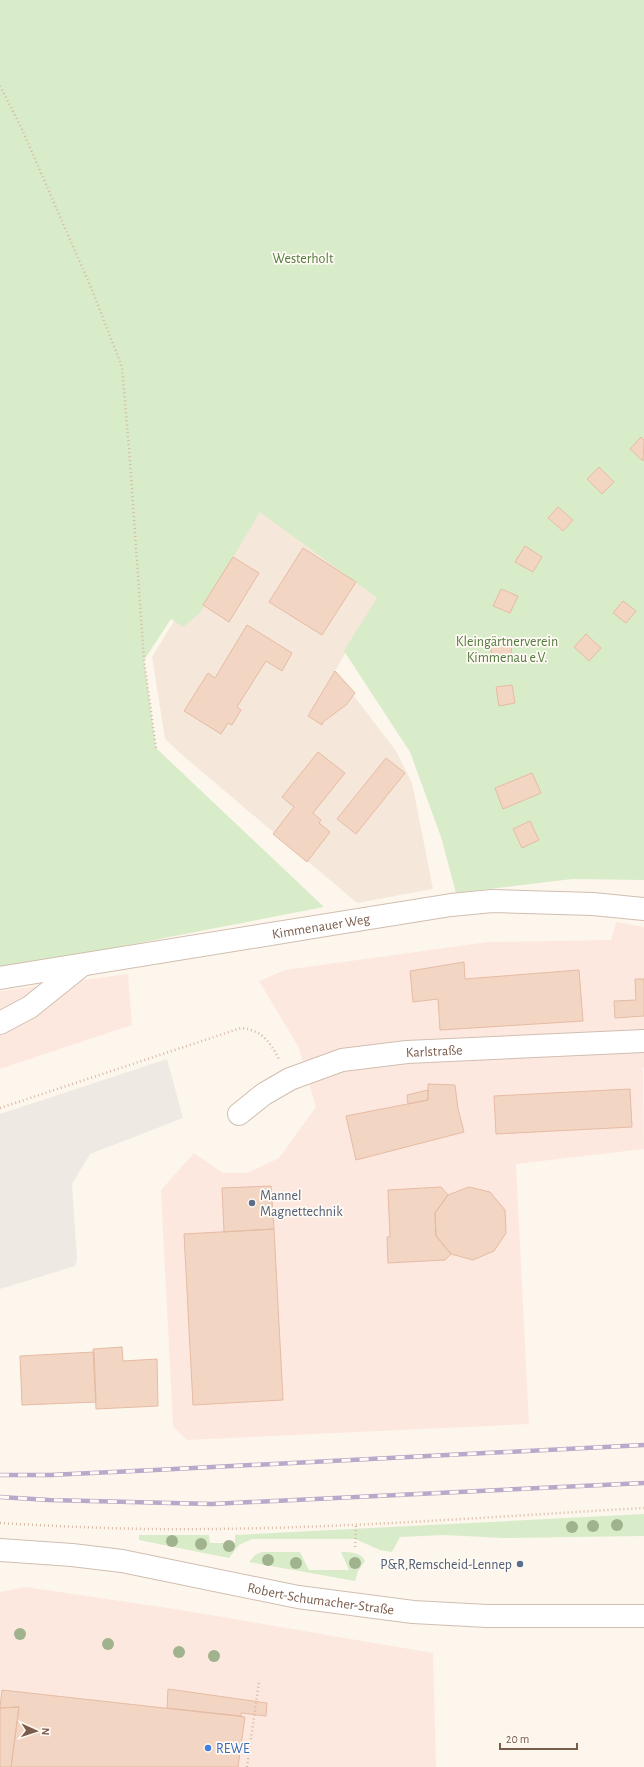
<svg xmlns="http://www.w3.org/2000/svg" width="644" height="1767" font-family="'Alegreya Sans',sans-serif">
	<style>
		.residential { fill: #f5e8da }
		.commercial { fill: #fde8e0 }
		.industrial { fill: #efe9e4 }
		.green { fill: #d8ecc9 }
		.building { fill: #f3d5c3; stroke: #e6bba3 }
		.lines { fill: none; stroke-linecap: round; stroke-linejoin: round }
		.minor-casing { stroke: #d1beb0; stroke-width: 24 }
		.path { stroke: #d9b8a5; stroke-width: 2.5; stroke-dasharray: 1 3; stroke-linecap: butt }
		.minor { stroke: #fff; stroke-width: 22 }
		.rail-casing { stroke: #b9a8c9; stroke-width: 4.5 }
		.rail { stroke: #fffaf3; stroke-width: 3; stroke-dasharray: 9; stroke-linecap: butt }
		.tree { fill: #a0b28e }
		.service-dot { fill: #5c6f8a; stroke: #fffaf3; stroke-width: 1.5 }
		.shop-dot { fill: #3f7fe0; stroke: #fffaf3; stroke-width: 1.5 }
		.labels { text-anchor: middle; stroke-width: 3.5; stroke-linejoin: round; paint-order: stroke }
		.park-label { font-size: 14px; fill: #537a41; stroke: #fffaf3 }
		.street-label { font-size: 14px; fill: #7a5c4d; stroke: #fffaf3 }
		.service-label { font-size: 14px; fill: #4e5e75; stroke: #fffaf3; text-anchor: start }
		.shop-label { font-size: 14px; fill: #366cbe; stroke: #fffaf3; text-anchor: start }
	</style>
	<rect width="100%" height="100%" fill="#fdf6ec"/>
	<!-- residential -->
	<path class="residential" d="M265 473 403 556 335 671 396 751 412 783 433 889 357 903 181 754 165 739 152 657Z"/>
	<!-- commercial -->
	<path class="commercial" d="M616 922 644 927V1067L643 1068 644 1149 516 1164 529 1424 187 1440 173 1426 161 1190 194 1153 223 1173H247L279 1158 316 1107 299 1048 259 981 285 970 488 942 611 940Z
		M128 974 132 1025 0 1069V991Z
		M26 1587 181 1610 433 1653 436 1767H0V1592Z"/>
	<!-- industrial -->
	<path class="industrial" d="M167 1059 183 1118 90 1154 72 1184 77 1259 75 1266 0 1289V1114Z"/>
	<!-- green -->
	<path class="green" d="M0 0H644V880L572 879 456 893 441 837 410 752 344 651 377 598 260 512 200 613 183 627 171 619 144 660 156 748 324 907 0 970Z
		M644 1514V1536L504 1538 444 1535 400 1537 392 1552 380 1550 355 1539H252L239 1545 229 1558 139 1540V1535H209L210 1543H235V1535Z
		M262 1552H300L309 1570H349L341 1552C350 1552 361 1552 365 1561L358 1571 355 1581 249 1562 255 1555Z"/>
	<!-- building -->
	<path class="building" d="M641 437 644 440 643 461 630 449Z
		M599 467 614 482 602 494 587 479Z
		M558 507 573 520 563 531 548 518Z
		M525 546 542 557 533 572 515 562Z
		M303 548 356 582 322 635 269 602Z
		M233 557 259 573 229 622 203 605Z
		M501 589 518 596 510 613 493 606Z
		M623 601 636 611 626 623 613 613Z
		M247 625 292 653 282 671 266 661 237 707 241 710 232 725 228 723 221 734 184 711 208 673 215 678Z
		M586 634 601 648 589 661 574 647Z
		M492 639H512L511 655H491Z
		M335 671 355 693 346 705 323 722 322 725 308 716Z
		M512 685 515 703 499 706 496 687Z
		M318 752 345 773 313 813 321 820 319 823 330 832 307 862 273 834 294 807 282 797Z
		M386 758 405 773 356 834 337 819Z
		M532 773 541 793 503 809 495 788Z
		M530 821 539 840 522 848 513 829Z
		M464 962 465 979 579 970 583 1021 440 1030 438 999 413 1002 410 971Z
		M635 979H644V1016L615 1018 614 1001 636 1000Z
		M428 1084 455 1085 458 1109 464 1132 356 1160 346 1116 428 1100Z
		M630 1089 632 1127 496 1134 494 1096Z
		M428 1090V1100L408 1104 407 1095Z
		M271 1186 274 1229 224 1232 222 1188Z
		M441 1187 448 1195 435 1213 436 1236 451 1254 445 1260 388 1263 387 1237H390L388 1190Z
		M469 1187 490 1192 505 1210 506 1233 494 1251 473 1260 451 1254 436 1236 435 1213 448 1195Z
		M274 1229 283 1400 193 1405 184 1234Z
		M122 1347 123 1361 157 1359 158 1406 96 1409 93 1349Z
		M94 1352 96 1402 22 1405 20 1356Z
		M168 1689 267 1703 266 1716 241 1713V1716L167 1708Z
		M2 1690 245 1717 238 1767H11L19 1707 0 1708Z
		M19 1707 11 1767H0V1708Z"/>
	<g class="lines">
		<defs>
			<g id="minor">
				<path id="s1" d="M0 978 314 927 451 905 492 901 593 904 644 909"/>
				<path d="M0 1023 30 1007 81 966"/>
				<path id="s2" d="M239 1114 264 1094 290 1079 342 1060 407 1052 644 1041"/>
				<path id="s3" d="M0 1550 72 1555 122 1561 298 1597 413 1612 487 1616H644"/>
			</g>
		</defs>
		<!-- minor casing -->
		<use href="#minor" class="minor-casing"/>
		<!-- path -->
		<path class="path" d="M0 86 21 127 92 290 122 367 129 448 144 660 156 748
			M0 1108 241 1028C262 1030 270 1042 279 1059
			M0 1523C69 1527 138 1530 207 1529 353 1528 499 1516 644 1508
			M355 1547 356 1524
			M247 1767 259 1682"/>
		<!-- minor -->
		<use href="#minor" class="minor"/>
		<defs>
			<path id="rail" d="M0 1475H50L155 1470 644 1445
				M0 1497 49 1500 212 1504 644 1483"/>
		</defs>
		<!-- rail casing -->
		<use href="#rail" class="rail-casing"/>
		<!-- rail -->
		<use href="#rail" class="rail"/>
	</g>
	<!-- trees -->
	<g class="tree">
		<circle cx="617" cy="1525" r="6"/>
		<circle cx="593" cy="1526" r="6"/>
		<circle cx="572" cy="1527" r="6"/>
		<circle cx="172" cy="1541" r="6"/>
		<circle cx="201" cy="1544" r="6"/>
		<circle cx="229" cy="1546" r="6"/>
		<circle cx="268" cy="1560" r="6"/>
		<circle cx="296" cy="1563" r="6"/>
		<circle cx="355" cy="1563" r="6"/>
		<circle cx="20" cy="1634" r="6"/>
		<circle cx="108" cy="1644" r="6"/>
		<circle cx="179" cy="1652" r="6"/>
		<circle cx="214" cy="1656" r="6"/>
	</g>
	<!-- markers -->
	<g class="service-dot">
		<circle cx="252" cy="1203" r="4"/>
		<circle cx="520" cy="1564" r="4"/>
	</g>
	<circle class="shop-dot" cx="208" cy="1748" r="4"/>
	<g class="labels">
		<!-- park labels -->
		<g class="park-label">
			<text x="303" y="263">Westerholt</text>
			<text x="507" y="646">Kleingärtnerverein<tspan x="507" dy="16">Kimmenau e.V.</tspan></text>
		</g>
		<!-- street labels -->
		<g class="street-label">
			<text dy="5" stroke="none"><textPath href="#s1" startOffset="325">Kimmenauer Weg</textPath></text>
			<text dy="5" stroke="none"><textPath href="#s2" startOffset="210">Karlstraße</textPath></text>
			<text dy="5" stroke="none"><textPath href="#s3" startOffset="325">Robert-Schumacher-Straße</textPath></text>
		</g>
		<!-- service labels -->
		<g class="service-label">
			<text x="260" y="1200">Mannel<tspan x="260" dy="16">Magnettechnik</tspan></text>
			<text x="512" y="1569" text-anchor="end">P&amp;R,Remscheid-Lennep</text>
		</g>
		<!-- shop labels -->
		<g class="shop-label">
			<text x="216" y="1753">REWE</text>
		</g>
	</g>
	<!-- north arrow -->
	<g transform="translate(36 1731) rotate(93)" stroke="#fffaf3" stroke-width="3" paint-order="stroke">
	<path d="M0-3L7 15L0 10L-7 15Z" fill="#7a5c4d"/>
	<text y="-6" font-size="11" font-weight="bold" text-anchor="middle" fill="#7a5c4d">N</text>
	</g>
	<!-- scale -->
	<path d="M500 1743v6h77v-6" fill="none" stroke="#7a5c4d" stroke-width="2"/>
	<text x="506" y="1743" font-size="12" fill="#7a5c4d" stroke="#fffaf3" stroke-width="3" paint-order="stroke">20 m</text>
</svg>
